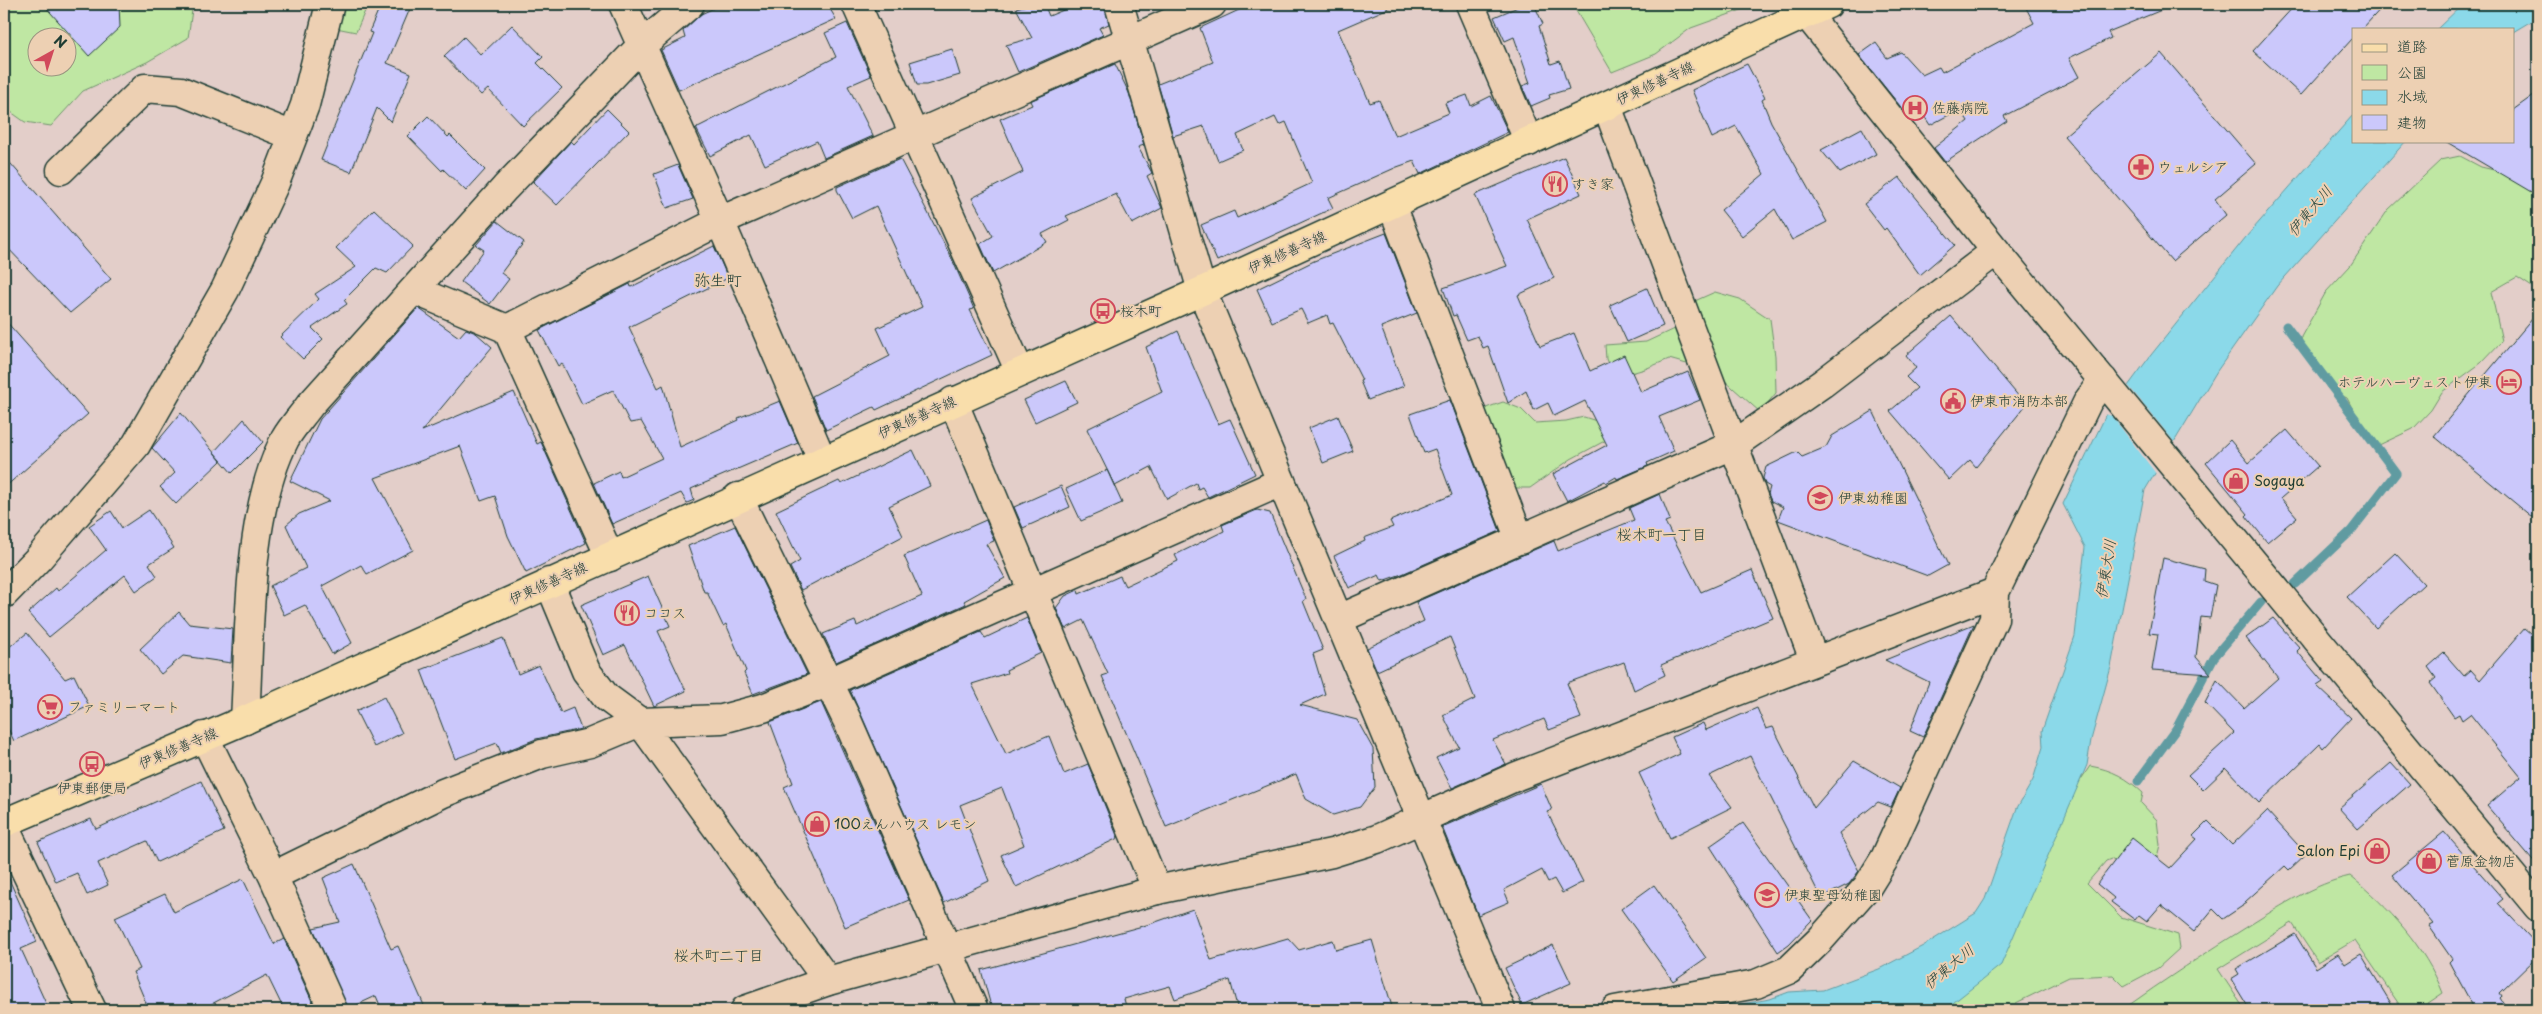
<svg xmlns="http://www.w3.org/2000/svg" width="2542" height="1014" font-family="'Playpen Sans','Klee One',sans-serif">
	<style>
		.green { fill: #bfe7a3; stroke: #6f926c; fill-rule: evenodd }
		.water { fill: #8bd9e9; stroke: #609ba1 }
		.pier { fill: #e3cec9 }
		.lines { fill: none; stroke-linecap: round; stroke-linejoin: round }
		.stream { stroke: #609ba1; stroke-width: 9 }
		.building { fill: #cbc8fb; stroke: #1f3d34 }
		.street-casing { stroke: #1f3d34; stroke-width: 31 }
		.secondary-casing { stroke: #1f3d34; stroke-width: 31 }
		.primary-casing { stroke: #1f3d34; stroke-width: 31 }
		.street { stroke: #edd0b3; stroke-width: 28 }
		.secondary { stroke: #edd0b3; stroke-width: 28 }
		.primary { stroke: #f9deab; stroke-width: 28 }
		.labels { text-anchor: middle; stroke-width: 4; stroke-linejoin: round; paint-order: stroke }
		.street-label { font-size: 14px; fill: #1f3d34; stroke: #edd0b3 }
		.poi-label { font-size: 14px; fill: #1f3d34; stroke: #edd0b3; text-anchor: start }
		.water-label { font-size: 15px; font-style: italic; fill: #24453d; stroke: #edd0b3 }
		.neighbourhood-label { font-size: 15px; fill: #1f3d34; stroke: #edd0b3 }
		.quarter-label { font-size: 16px; fill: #1f3d34; stroke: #edd0b3 }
	</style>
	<rect width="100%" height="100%" fill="#e3cec9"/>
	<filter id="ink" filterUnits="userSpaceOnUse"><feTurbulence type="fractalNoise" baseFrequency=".02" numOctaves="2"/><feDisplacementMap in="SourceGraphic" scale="10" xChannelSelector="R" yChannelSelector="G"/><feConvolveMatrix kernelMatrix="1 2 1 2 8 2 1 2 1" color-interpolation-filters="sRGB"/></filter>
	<g filter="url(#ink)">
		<!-- green -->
		<path class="green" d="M4 4H188L192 10 188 38 147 62 83 91 51 126 25 122 4 107ZM38 38H68V68H38Z
			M342 4H368L356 32 336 28Z
			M1572 4H1758L1691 28 1656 54 1612 72Z
			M2460 156 2481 167 2520 176 2538 187V291L2517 277 2491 292 2502 341 2481 363 2442 392 2431 410 2413 429 2379 445 2365 433 2347 398 2328 389 2304 353 2301 337 2326 292 2350 266 2388 210 2441 160Z
			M1715 292 1740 299 1770 319 1775 356 1776 393 1760 412 1715 372 1669 359 1645 369 1614 378 1606 359 1605 345 1646 342 1676 328 1688 304Z
			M1503 402 1521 409 1535 423 1566 421 1584 417 1625 430 1571 459 1530 488H1514L1483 409Z
			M2090 766C2113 770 2127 778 2143 793L2141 803 2157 820 2160 845 2154 869 2137 875 2111 859 2106 861 2087 883 2121 917 2178 935 2180 948 2158 968 2124 986 2113 975 2069 977 2016 1003V1010H1926Z
			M2350 876C2389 907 2425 947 2443 993L2418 1010H2403L2355 940 2318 962 2292 923 2218 969 2245 1010H2122C2164 980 2207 952 2250 925 2282 905 2314 884 2350 876Z"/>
		<!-- water -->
		<path class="water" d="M2463 4H2538V17L2513 32V29H2437Z
			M2353 115V141H2406L2277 286 2217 371 2145 490 2111 667 2091 740 2087 765 2001 965 1944 1010H1708L1770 999 1789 992 1823 990 1879 969 1923 946 1976 913 1985 899 2017 808 2033 780 2043 747 2042 731 2075 636 2085 547 2063 504 2105 417 2151 355 2246 237Z"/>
		<!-- pier -->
		<path class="pier" d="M2127 384 2176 444 2157 475 2112 416 2105 414Z"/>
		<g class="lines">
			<!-- stream -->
			<path class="stream" d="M2286 326 2396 473 2351 531 2295 584
				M2138 781 2176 729 2214 657 2261 602"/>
		</g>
		<!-- building -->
		<path class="building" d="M43 4H119L120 27 89 56Z
			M381 4H412L387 63 411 73 391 122 377 108 351 172 321 160 372 33 369 32Z
			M723 4H827L836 19 679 90 661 50 685 38 683 31 701 14Z
			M1031 4H1044L1049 16 1078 4H1104L1109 24 1099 28 1103 35 1018 72 1006 45 1032 38 1016 8Z
			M1252 4H1398L1338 30 1370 103 1379 100 1395 136 1449 113 1445 103 1467 95 1471 106 1491 96 1508 132 1420 174 1414 161 1397 167 1328 198 1333 208 1217 261 1201 225 1234 211 1237 218 1312 183 1286 122 1279 125 1275 117 1237 135 1243 150 1218 161 1204 126 1173 136 1158 84 1213 62 1200 28Z
			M1525 4H1534L1543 24 1539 26 1551 64 1560 61 1569 89 1549 95 1550 98 1531 106 1522 86 1530 83 1514 37 1505 41 1494 17Z
			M2024 4H2176L2108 32 2111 38 2069 58 2079 77 2004 116 2007 121 1945 162 1934 148 1968 121 1960 109 1930 125 1921 111 1908 116 1859 55 1876 43 1887 58 1901 52 1922 75 1939 67 1942 72 2034 23Z
			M2296 4H2385L2362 29H2353V38L2301 95 2253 51Z
			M847 23 871 76 848 86 873 136 824 158 817 141 765 165 751 135 710 156 696 128 836 57 825 33Z
			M512 25 543 57 537 63 562 88 523 126 488 89 481 95 444 56 464 37 481 55Z
			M952 49 960 75 926 85H917L910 62Z
			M2161 53 2256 164 2215 199 2226 215 2172 261 2064 136Z
			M1115 64 1129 93 1144 145 1138 147 1152 173 1147 176 1162 208 1132 224 1116 194 1066 216 1069 220 1042 234 1047 242 993 273 980 244 993 236 972 198 1023 172 1000 119 1032 105 1030 101Z
			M1747 64 1765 98 1762 100 1771 122 1827 222 1792 240 1775 209 1742 236 1721 210 1764 174 1736 126 1712 138 1692 90Z
			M2538 92V196L2445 141H2513V110Z
			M607 109 629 131 557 205 533 182 571 141 574 144Z
			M428 116 448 137 450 135 485 170 466 191 443 169 442 171 408 136Z
			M1862 128 1876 154 1840 173 1821 150Z
			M4 156 111 279 70 313 4 244Z
			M1564 157 1581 194 1527 219 1554 278 1518 295 1540 346 1574 333 1590 371 1624 355 1641 392 1688 372 1700 400 1659 417 1674 451 1647 463 1648 466 1617 479 1616 477 1606 483 1605 481 1567 501 1553 474 1607 445 1585 401 1554 416 1548 403 1534 410 1526 391 1508 403 1488 346 1483 348 1478 336 1467 340 1456 315 1453 316 1443 288 1507 266 1475 195Z
			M900 159 952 259 974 309 970 310 992 355 876 410 874 407 826 430 812 396 890 356 877 328 922 307 876 206 852 218 837 190V187Z
			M678 165 693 199 667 208 654 174Z
			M1899 177 1955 245 1920 275 1886 228 1884 230 1864 204Z
			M374 209 413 246 387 273 376 268 344 300 347 304 312 328 323 339 303 359 280 337 319 299 315 294 356 267 336 248Z
			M497 221 524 242 501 273 509 279 490 304 461 282 484 250 476 245Z
			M1386 233 1417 313 1381 327 1404 386 1368 400 1360 381 1362 380 1333 323 1330 324 1327 315 1308 323 1301 309 1272 322 1257 289 1314 261Z
			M714 246 728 278 629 327 658 388 663 385 680 447 739 420 738 418 780 401 798 443 691 489 694 500 687 503 681 493 612 524 594 483 619 471 621 477 662 458 641 421 630 423 613 390 582 404 562 363 558 366 539 330 630 284 631 287Z
			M1647 288 1663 326 1627 342 1610 305Z
			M418 308 459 337 466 329 476 333 492 347 422 431 514 392 537 444 541 442 586 543 526 573 508 536 495 496 481 501 460 446 375 478 413 550 367 574 361 565 322 586 352 643 332 654 305 605 284 615 270 586 306 568 286 525 299 514 330 501 290 481 320 419Z
			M2538 312V522L2434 436Z
			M1951 316 2026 405 1976 467 1970 460 1949 480 1890 411 1917 388 1906 377 1916 368 1906 355Z
			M4 319 88 414 4 488Z
			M1178 331 1218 424 1230 419 1255 474 1208 497 1202 487 1198 489 1196 483 1167 499 1151 467 1115 486 1087 429 1162 392 1146 347Z
			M1066 381 1077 402 1035 422 1024 400Z
			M1450 400 1500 531 1402 574 1382 581 1379 575 1349 588 1334 556 1365 541 1364 538 1393 527 1390 521 1452 495 1435 449 1424 453 1410 414Z
			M1873 411 1948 565 1928 576 1778 520 1783 507 1771 501 1768 494 1770 487 1765 484 1763 478 1766 467 1797 452 1802 457 1826 447 1832 436Z
			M181 413 221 461 176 504 160 487 175 473 152 448Z
			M1338 416 1353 451 1323 463 1309 428Z
			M244 419 263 442 232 473 214 452Z
			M2287 430 2318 466 2281 498 2297 517 2267 542 2246 516 2248 514 2206 463 2230 440 2249 463Z
			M913 450 930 486 889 506 903 536 801 590 790 567 800 561 776 511 839 481 841 484Z
			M1107 470 1122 503 1081 521 1066 489Z
			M1061 486 1070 507 1023 528 1014 507Z
			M1660 494 1670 520 1665 522 1701 592 1752 570 1773 618 1661 665 1665 675 1634 690 1624 662 1567 683 1581 718 1549 730 1544 719 1493 740 1506 764 1452 788 1436 758 1459 747 1443 715 1475 699 1450 637 1377 671 1367 648 1424 621 1416 602 1554 541 1558 551 1634 520 1629 508Z
			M149 510 174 548 149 564 157 576 136 591 125 575 49 637 28 613 56 588 58 591 106 550 89 526 111 511 122 528Z
			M1257 510 1270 513 1306 599 1303 601 1323 650 1313 654 1325 694 1300 705 1357 720 1373 749 1375 787 1360 807 1333 815 1306 799 1296 774 1166 827 1102 676 1108 674 1083 620 1065 629 1056 608 1065 596 1078 590 1079 594 1120 576 1125 586 1178 561 1175 555 1224 531 1222 525Z
			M986 520 994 541 986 544 1005 578 964 601 966 604 836 662 823 634 855 621 857 626 922 596 904 556Z
			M735 526 807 674 753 694 744 673 746 671 726 624 723 626 707 592H704L688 546Z
			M2395 553 2424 584 2376 628 2347 597Z
			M2163 558 2205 569 2204 581 2216 585 2210 618 2201 617 2196 657 2211 674 2152 670 2158 634 2149 633Z
			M648 576 670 626 658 631 686 691 654 706 625 645 603 655 581 605Z
			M179 612 189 624 233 629 231 663 183 656 161 674 140 649Z
			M1027 618 1041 653 1006 670 1007 673 972 684 1006 754 1049 736 1064 774 1088 764 1118 838 1016 887 1001 855 1024 845 1002 788 960 805 989 881 944 903 850 690 981 632 985 638Z
			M2273 618 2300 648 2297 651 2323 682 2317 686 2351 718 2323 748 2320 744 2259 803 2226 768 2203 790 2188 775 2234 733 2205 703 2217 680 2244 708 2278 678 2246 638Z
			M1974 624 1923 737 1910 731 1929 682 1885 660Z
			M2525 628 2538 639V866L2487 806 2521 777 2470 714 2462 720 2459 714 2454 717 2430 683 2436 678 2428 667 2444 653 2464 676 2471 670 2480 680Z
			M27 633 65 679 74 675 89 706 14 741 4 720V651Z
			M503 638 518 674 539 665 561 713 573 708 581 729 536 739 501 753 497 743 455 759 421 670Z
			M384 697 402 733 374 747 356 711Z
			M821 702 909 900 845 927 784 787 793 783 770 722Z
			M1757 708 1766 729 1773 727 1814 808 1854 761 1900 788 1891 807 1878 802 1839 833 1859 871 1849 884 1821 898 1750 756 1709 776 1732 807 1670 838 1639 773 1680 754 1672 737 1703 723 1706 730Z
			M2391 763 2410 784 2358 829 2339 808Z
			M201 781 224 831 157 862 147 841 98 863 108 885 87 895 77 873 56 882 38 842 91 819 96 829Z
			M1541 784 1552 810 1547 812 1583 882 1562 893 1554 879 1548 882 1542 870 1504 890 1509 902 1478 915 1442 827Z
			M2267 811 2306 854 2289 870 2285 866 2245 902 2247 903 2223 919 2213 909 2194 932 2161 905 2147 921 2139 915 2135 920 2111 902 2114 898 2097 884 2132 838 2170 868 2197 839 2193 836 2208 821 2232 845Z
			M1743 823 1812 920 1789 944 1778 952 1710 846Z
			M2444 832 2503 899 2498 903 2538 946V956L2500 993 2502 996 2500 998 2508 1010H2475L2449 962 2452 959 2429 926 2433 924 2392 875Z
			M354 864 391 949 398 946 426 1010H382L376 996 348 1009 313 928 340 922 323 878Z
			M4 868 37 942 21 949 49 1010H4Z
			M243 879 274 944 284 939 316 1010H284L267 975 200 1010H149L133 972 140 969 115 917 165 894 174 912Z
			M1654 885 1706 958 1673 981 1621 909Z
			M1193 909 1211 960 1288 938 1299 950 1333 940 1336 950 1372 940 1393 1010H1238L1230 980 1175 999 1170 986 1124 999 1127 1010H992L981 970 1150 924Z
			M2295 934 2316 968 2338 954 2345 964 2361 954 2395 1010H2250L2231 979 2239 974 2236 969Z
			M1553 945 1571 983 1522 1005 1505 968Z"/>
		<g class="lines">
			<defs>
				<path id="street" d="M623 4 720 221 822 460
					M856 4 1020 372
					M1119 4 1202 291
					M1470 4 1529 142
					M1607 106 1814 660
					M61 170 145 88 181 91 293 136
					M1392 205 1520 540
					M414 290 507 329 610 557
					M507 329 720 221 1212 4
					M953 401 1157 890
					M738 497 848 722 974 1010
					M549 582 586 671 606 697 640 722 828 981
					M4 594 38 559 136 445 225 290 275 183 305 105 330 4
					M1339 619 1735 444 1823 383 1996 251
					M245 720C250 635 246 515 285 439 292 427 302 416 310 405L505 188 642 45 690 4
					M204 736 273 876 333 1010
					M1421 819 1517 776 1995 592 2088 401 2103 380
					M4 826 92 1010
					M273 876 443 793 542 754 590 743 640 722 722 719 763 708 827 683 1281 482
					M1615 1010 1756 984 1789 970 1820 940 1867 887 1885 858 1994 619 1995 592"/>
				<path id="secondary" d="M1806 13 1996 251 2538 907
					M1202 291 1501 1010
					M745 1010 828 981 1157 890 1332 853 1377 839 1421 819"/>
				<path id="primary" d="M4 823 245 720 1202 291 1828 4"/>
			</defs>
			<!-- street casing -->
			<use href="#street" class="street-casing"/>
			<!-- secondary casing -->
			<use href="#secondary" class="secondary-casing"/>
			<!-- primary casing -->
			<use href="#primary" class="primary-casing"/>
			<!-- street -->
			<use href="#street" class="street"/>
			<!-- secondary -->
			<use href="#secondary" class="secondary"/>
			<!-- primary -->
			<use href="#primary" class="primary"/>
		</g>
	</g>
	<!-- icons -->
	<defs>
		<symbol id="hospital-ring" viewBox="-11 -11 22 22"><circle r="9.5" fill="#edd0b3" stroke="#d1495b" stroke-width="1.5"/><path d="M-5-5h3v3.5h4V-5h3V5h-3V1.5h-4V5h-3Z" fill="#d1495b"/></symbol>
		<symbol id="pharmacy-ring" viewBox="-11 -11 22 22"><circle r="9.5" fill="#edd0b3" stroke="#d1495b" stroke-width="1.5"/><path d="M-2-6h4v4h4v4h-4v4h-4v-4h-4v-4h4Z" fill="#d1495b"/></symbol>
		<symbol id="restaurant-ring" viewBox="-11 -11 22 22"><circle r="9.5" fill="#edd0b3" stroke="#d1495b" stroke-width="1.5"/><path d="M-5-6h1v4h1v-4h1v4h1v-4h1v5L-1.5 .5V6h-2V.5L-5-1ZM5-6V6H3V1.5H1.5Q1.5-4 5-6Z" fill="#d1495b"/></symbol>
		<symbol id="bus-ring" viewBox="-11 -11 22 22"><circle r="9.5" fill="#edd0b3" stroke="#d1495b" stroke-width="1.5"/><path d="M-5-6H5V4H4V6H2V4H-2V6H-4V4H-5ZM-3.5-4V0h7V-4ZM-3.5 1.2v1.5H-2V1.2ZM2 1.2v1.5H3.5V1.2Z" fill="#d1495b"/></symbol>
		<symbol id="hotel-ring" viewBox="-11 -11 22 22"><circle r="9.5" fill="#edd0b3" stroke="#d1495b" stroke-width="1.5"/><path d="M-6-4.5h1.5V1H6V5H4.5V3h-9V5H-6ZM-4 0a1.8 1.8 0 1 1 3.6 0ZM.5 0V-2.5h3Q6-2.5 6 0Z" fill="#d1495b"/></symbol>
		<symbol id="civic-ring" viewBox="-11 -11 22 22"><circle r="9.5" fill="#edd0b3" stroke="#d1495b" stroke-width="1.5"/><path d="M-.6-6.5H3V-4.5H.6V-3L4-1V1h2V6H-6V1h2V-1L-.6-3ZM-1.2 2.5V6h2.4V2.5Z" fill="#d1495b"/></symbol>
		<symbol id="shop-ring" viewBox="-11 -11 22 22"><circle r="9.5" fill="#edd0b3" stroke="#d1495b" stroke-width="1.5"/><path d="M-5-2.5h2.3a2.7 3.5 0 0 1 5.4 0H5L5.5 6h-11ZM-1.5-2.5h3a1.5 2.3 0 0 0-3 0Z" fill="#d1495b"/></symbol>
		<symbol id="school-ring" viewBox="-11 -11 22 22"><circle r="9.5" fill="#edd0b3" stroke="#d1495b" stroke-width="1.5"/><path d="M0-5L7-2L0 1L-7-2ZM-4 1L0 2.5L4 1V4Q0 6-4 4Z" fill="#d1495b"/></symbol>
		<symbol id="supermarket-ring" viewBox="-11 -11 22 22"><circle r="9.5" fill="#edd0b3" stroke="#d1495b" stroke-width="1.5"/><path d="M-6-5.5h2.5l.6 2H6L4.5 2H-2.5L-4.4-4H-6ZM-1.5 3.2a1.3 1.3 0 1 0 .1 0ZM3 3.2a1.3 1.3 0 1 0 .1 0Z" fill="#d1495b"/></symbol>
	</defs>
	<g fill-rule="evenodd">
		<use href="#hospital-ring" x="1901" y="94" width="28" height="28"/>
		<use href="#pharmacy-ring" x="2127" y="153" width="28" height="28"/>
		<use href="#restaurant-ring" x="1541" y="170" width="28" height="28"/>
		<use href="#bus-ring" x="1089" y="297" width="28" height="28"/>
		<use href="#hotel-ring" x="2495" y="368" width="28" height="28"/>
		<use href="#civic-ring" x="1939" y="387" width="28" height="28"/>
		<use href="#shop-ring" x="2222" y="467" width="28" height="28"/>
		<use href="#school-ring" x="1806" y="484" width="28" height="28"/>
		<use href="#restaurant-ring" x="613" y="599" width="28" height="28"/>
		<use href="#supermarket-ring" x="36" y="693" width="28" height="28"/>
		<use href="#bus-ring" x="78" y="750" width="28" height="28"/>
		<use href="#shop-ring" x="803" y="810" width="28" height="28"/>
		<use href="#shop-ring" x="2363" y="837" width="28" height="28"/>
		<use href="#shop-ring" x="2415" y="847" width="28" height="28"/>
		<use href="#school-ring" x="1753" y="881" width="28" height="28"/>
	</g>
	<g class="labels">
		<!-- street labels -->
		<g class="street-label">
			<text transform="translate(1655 83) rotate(-25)" y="5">伊東修善寺線</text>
			<text transform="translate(1287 252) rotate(-24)" y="5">伊東修善寺線</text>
			<text transform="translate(917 417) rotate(-24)" y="5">伊東修善寺線</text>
			<text transform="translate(548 583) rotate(-24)" y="5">伊東修善寺線</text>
			<text transform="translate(178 748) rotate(-23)" y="5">伊東修善寺線</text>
		</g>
		<!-- poi labels -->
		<g class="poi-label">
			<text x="1932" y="113">佐藤病院</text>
			<text x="2158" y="172">ウェルシア</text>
			<text x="1572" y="189">すき家</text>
			<text x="1120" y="316">桜木町</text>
			<text x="2492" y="387" text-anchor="end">ホテルハーヴェスト伊東</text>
			<text x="1970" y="406">伊東市消防本部</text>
			<text x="2254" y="486">Sogaya</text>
			<text x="1838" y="503">伊東幼稚園</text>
			<text x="644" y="618">ココス</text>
			<text x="68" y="712">ファミリーマート</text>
			<text x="92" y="793" text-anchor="middle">伊東郵便局</text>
			<text x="834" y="829">100えんハウス レモン</text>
			<text x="2360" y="856" text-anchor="end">Salon Epi</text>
			<text x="2446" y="866">菅原金物店</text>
			<text x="1784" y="900">伊東聖母幼稚園</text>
		</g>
		<!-- water labels -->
		<g class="water-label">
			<text transform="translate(2310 211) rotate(-50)" y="5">伊東大川</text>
			<text transform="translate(2106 569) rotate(-81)" y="5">伊東大川</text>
			<text transform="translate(1949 967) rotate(-40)" y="5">伊東大川</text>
		</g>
		<!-- neighbourhood labels -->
		<g class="neighbourhood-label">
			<text x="1662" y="540">桜木町一丁目</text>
			<text x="719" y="961">桜木町二丁目</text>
		</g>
		<!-- quarter labels -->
		<g class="quarter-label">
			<text x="718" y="286">弥生町</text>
		</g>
	</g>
	<!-- margin -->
	<rect width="2542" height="1014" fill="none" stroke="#edd0b3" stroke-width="20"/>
	<rect x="10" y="10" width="2522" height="994" fill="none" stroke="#1f3d34" stroke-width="2" filter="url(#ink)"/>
	<!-- legend -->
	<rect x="2352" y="28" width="162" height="115" fill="#edd0b3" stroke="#9b9580"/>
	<rect x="2362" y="44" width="25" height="8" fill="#f9deab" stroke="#9b9580"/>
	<text x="2397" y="52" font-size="15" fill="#1f3d34">道路</text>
	<rect x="2362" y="65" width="25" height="15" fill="#bfe7a3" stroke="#9b9580"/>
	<text x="2397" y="78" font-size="15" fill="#1f3d34">公園</text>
	<rect x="2362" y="90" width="25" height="15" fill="#8bd9e9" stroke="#9b9580"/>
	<text x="2397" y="102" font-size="15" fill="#1f3d34">水域</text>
	<rect x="2362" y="115" width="25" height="15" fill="#cbc8fb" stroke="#9b9580"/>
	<text x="2397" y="128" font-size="15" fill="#1f3d34">建物</text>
	<!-- north arrow -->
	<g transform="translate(52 52) rotate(39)"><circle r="24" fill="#edd0b3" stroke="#9b9580"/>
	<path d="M0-4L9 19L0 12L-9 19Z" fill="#d1495b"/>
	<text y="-8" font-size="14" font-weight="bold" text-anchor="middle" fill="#1f3d34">N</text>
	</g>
</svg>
